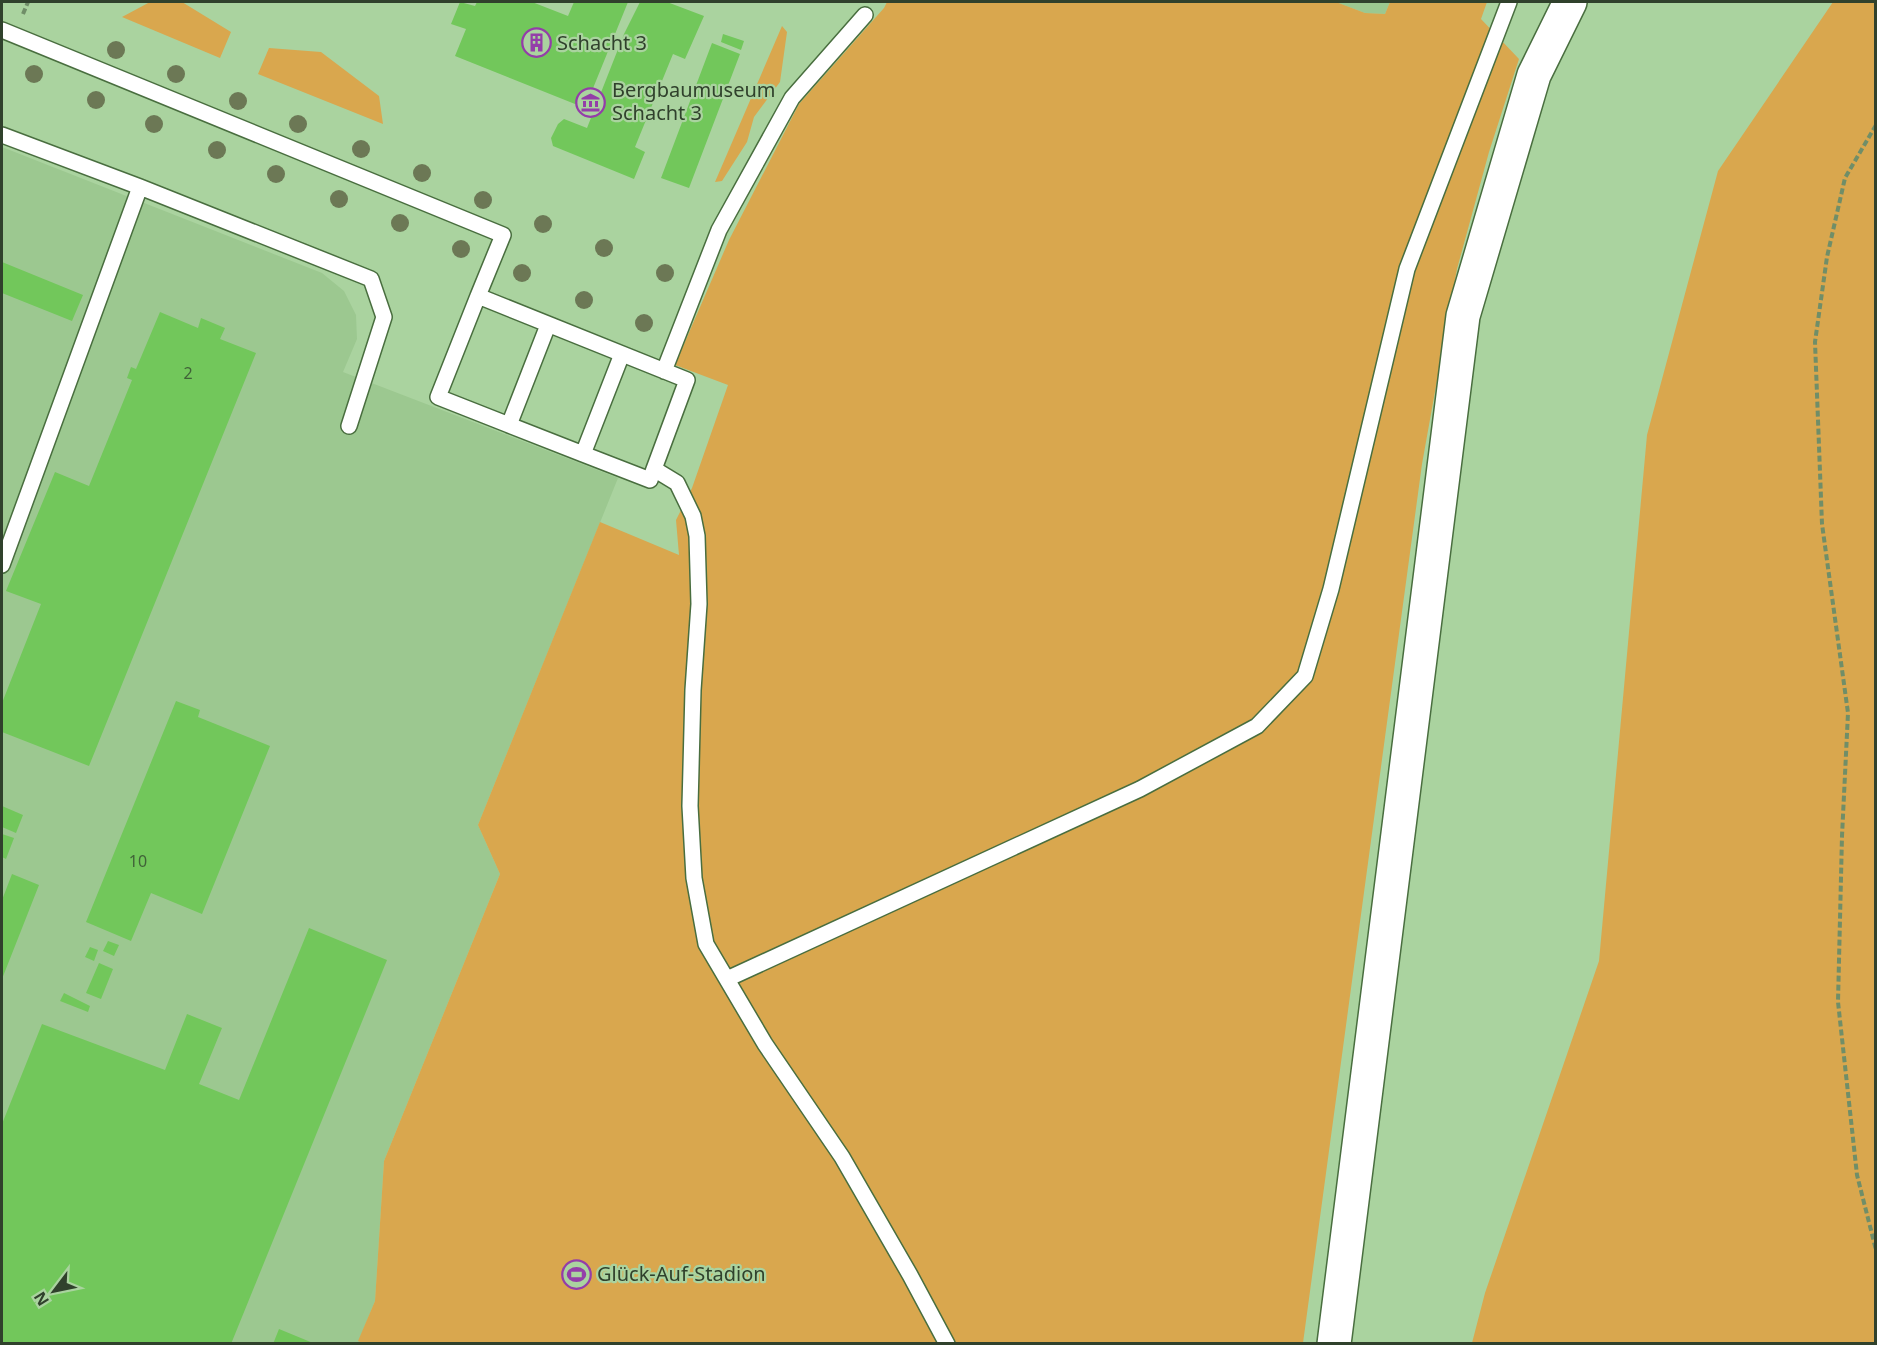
<svg xmlns="http://www.w3.org/2000/svg" width="1877" height="1345" font-family="'Noto Sans',sans-serif">
	<style>
		.built { fill: #9cc890 }
		.green { fill: #d9a74e }
		.building { fill: #72c75b }
		.lines { fill: none; stroke-linecap: round; stroke-linejoin: round }
		.lane-casing { stroke: #496e3f; stroke-width: 18 }
		.secondary-casing { stroke: #496e3f; stroke-width: 36 }
		.path { stroke: #708e68; stroke-width: 4; stroke-dasharray: 6 3; stroke-linecap: butt }
		.lane { stroke: #fff; stroke-width: 15 }
		.secondary { stroke: #fff; stroke-width: 33 }
		.tree { fill: #6c7855 }
		.labels { text-anchor: middle; stroke-width: 4.5; stroke-linejoin: round; paint-order: stroke }
		.number-label { font-size: 16px; fill: #406238 }
		.poi-label { font-size: 20px; fill: #30412c; stroke: #aad39f; text-anchor: start }
	</style>
	<rect width="100%" height="100%" fill="#aad39f"/>
	<!-- built -->
	<path class="built" d="M1336 2H1390L1385 14 1365 13Z
		M2 147 322 273 344 291 356 315 357 339 343 372 618 478 478 825 500 874 384 1161 375 1301 359 1340 365 1343H2Z"/>
	<!-- green -->
	<path class="green" d="M150 2H182L231 32 220 58 122 17Z
		M887 2H1336L1365 13 1385 14 1390 2H1487L1481 19 1519 59 1489 152 1457 269 1422 464 1303 1343 365 1344 358 1341 375 1301 384 1161 500 874 478 825 600 522 679 555 676 520 692 488 728 385 675 365 729 240 799 104 884 8Z
		M1833 2H1876L1875 1343H1472L1485 1293 1599 961 1647 435 1718 171Z
		M782 26 787 32 780 82 754 117 747 142 722 181 715 182Z
		M269 48 321 52 379 96 383 124 258 74Z"/>
	<!-- building -->
	<path class="building" d="M460 2 475 6 477 2H532L568 16 574 2H628L585 108 455 56 466 29 451 24Z
		M640 2H667L704 16 685 59 673 54 635 147 645 152 634 179 553 146 551 138 558 124 564 119 587 128 624 34Z
		M723 34 744 41 741 50 721 42Z
		M712 43 740 54 689 188 661 178Z
		M2 262 83 295 72 321 2 293Z
		M160 312 198 328 201 318 225 328 220 339 256 353 89 766 2 732V703L41 604 6 591 55 472 89 486 132 380 127 378 131 367 136 369Z
		M176 701 200 710 198 717 270 746 202 914 151 893 131 941 86 922Z
		M2 806 23 815 16 833 2 827Z
		M2 834 14 838 6 859 2 857Z
		M12 874 39 885 2 979V900Z
		M309 928 387 960 231 1344H2V1124L42 1024 165 1070 187 1014 222 1028 199 1084 239 1100Z
		M108 941 119 945 114 956 103 951Z
		M90 947 98 950 94 961 85 957Z
		M99 963 113 969 101 999 86 993Z
		M64 993 90 1006 88 1012 60 1001Z
		M279 1329 313 1343V1344H273Z"/>
	<g class="lines">
		<defs>
			<path id="lane" d="M2 30 503 235 478 296 687 380 654 469 677 483 693 516 697 536 699 604 693 690 690 806 694 878 706 944 765 1044 842 1157 910 1275 947 1344
				M2 135 140 187 371 279 384 317 349 426
				M478 296 438 397 509 425 548 325
				M664 371 719 230 792 98 865 15
				M509 425 583 454 622 354
				M583 454 650 480 654 469
				M2 565 140 187
				M727 979 1140 789 1257 726 1305 676 1331 589 1407 269 1509 2"/>
			<path id="secondary" d="M1334 1344 1463 316 1534 75 1570 2"/>
		</defs>
		<!-- lane casing -->
		<use href="#lane" class="lane-casing"/>
		<!-- secondary casing -->
		<use href="#secondary" class="secondary-casing"/>
		<!-- path -->
		<path class="path" d="M23 14 28 2
			M1876 125 1845 178 1827 257 1815 342 1822 524 1848 713 1842 836 1838 1002 1857 1175 1876 1250"/>
		<!-- lane -->
		<use href="#lane" class="lane"/>
		<!-- secondary -->
		<use href="#secondary" class="secondary"/>
	</g>
	<!-- trees -->
	<g class="tree">
		<circle cx="116" cy="50" r="9"/>
		<circle cx="34" cy="74" r="9"/>
		<circle cx="176" cy="74" r="9"/>
		<circle cx="96" cy="100" r="9"/>
		<circle cx="238" cy="101" r="9"/>
		<circle cx="154" cy="124" r="9"/>
		<circle cx="298" cy="124" r="9"/>
		<circle cx="361" cy="149" r="9"/>
		<circle cx="217" cy="150" r="9"/>
		<circle cx="422" cy="173" r="9"/>
		<circle cx="276" cy="174" r="9"/>
		<circle cx="339" cy="199" r="9"/>
		<circle cx="483" cy="200" r="9"/>
		<circle cx="400" cy="223" r="9"/>
		<circle cx="543" cy="224" r="9"/>
		<circle cx="604" cy="248" r="9"/>
		<circle cx="461" cy="249" r="9"/>
		<circle cx="522" cy="273" r="9"/>
		<circle cx="665" cy="273" r="9"/>
		<circle cx="584" cy="300" r="9"/>
		<circle cx="644" cy="323" r="9"/>
	</g>
	<!-- icons -->
	<defs>
		<symbol id="building-ring" viewBox="-11 -11 22 22"><circle r="9.5" fill="#aad39f" stroke="#943da9" stroke-width="1.5"/><path d="M-4-6H4V6H1V3H-1V6H-4ZM-2.5-4.3h1.7v1.8h-1.7ZM.8-4.3h1.7v1.8H.8ZM-2.5-1h1.7V.8h-1.7ZM.8-1h1.7V.8H.8Z" fill="#943da9"/></symbol>
		<symbol id="museum-ring" viewBox="-11 -11 22 22"><circle r="9.5" fill="#aad39f" stroke="#943da9" stroke-width="1.5"/><path d="M0-6L6-3V-2H-6V-3ZM-5-1h2V3h-2ZM-1-1h2V3h-2ZM3-1h2V3H3ZM-6 4H6V6H-6Z" fill="#943da9"/></symbol>
		<symbol id="stadium-ring" viewBox="-11 -11 22 22"><circle r="9.5" fill="#aad39f" stroke="#943da9" stroke-width="1.5"/><path d="M0-5a6.5 5 0 1 0 0 10a6.5 5 0 1 0 0-10ZM-3.5-1.8h7v3.6h-7Z" fill="#943da9"/></symbol>
	</defs>
	<g fill-rule="evenodd">
		<use href="#building-ring" x="520" y="26" width="33" height="33"/>
		<use href="#museum-ring" x="574" y="86" width="33" height="33"/>
		<use href="#stadium-ring" x="560" y="1258" width="33" height="33"/>
	</g>
	<g class="labels">
		<!-- number labels -->
		<g class="number-label">
			<text x="188" y="379">2</text>
			<text x="138" y="867">10</text>
		</g>
		<!-- poi labels -->
		<g class="poi-label">
			<text x="557" y="50">Schacht 3</text>
			<text x="612" y="97">Bergbaumuseum<tspan x="612" dy="23">Schacht 3</tspan></text>
			<text x="597" y="1281">Glück-Auf-Stadion</text>
		</g>
	</g>
	<!-- border -->
	<rect width="1877" height="1345" fill="none" stroke="#30412c" stroke-width="6"/>
	<!-- north arrow -->
	<g transform="translate(54 1291) rotate(238)" stroke="#aad39f" stroke-width="4.5" paint-order="stroke">
	<path d="M0-4.5L10 22L0 15L-10 22Z" fill="#30412c"/>
	<text y="-9" font-size="16" font-weight="bold" text-anchor="middle" fill="#30412c">N</text>
	</g>
</svg>
